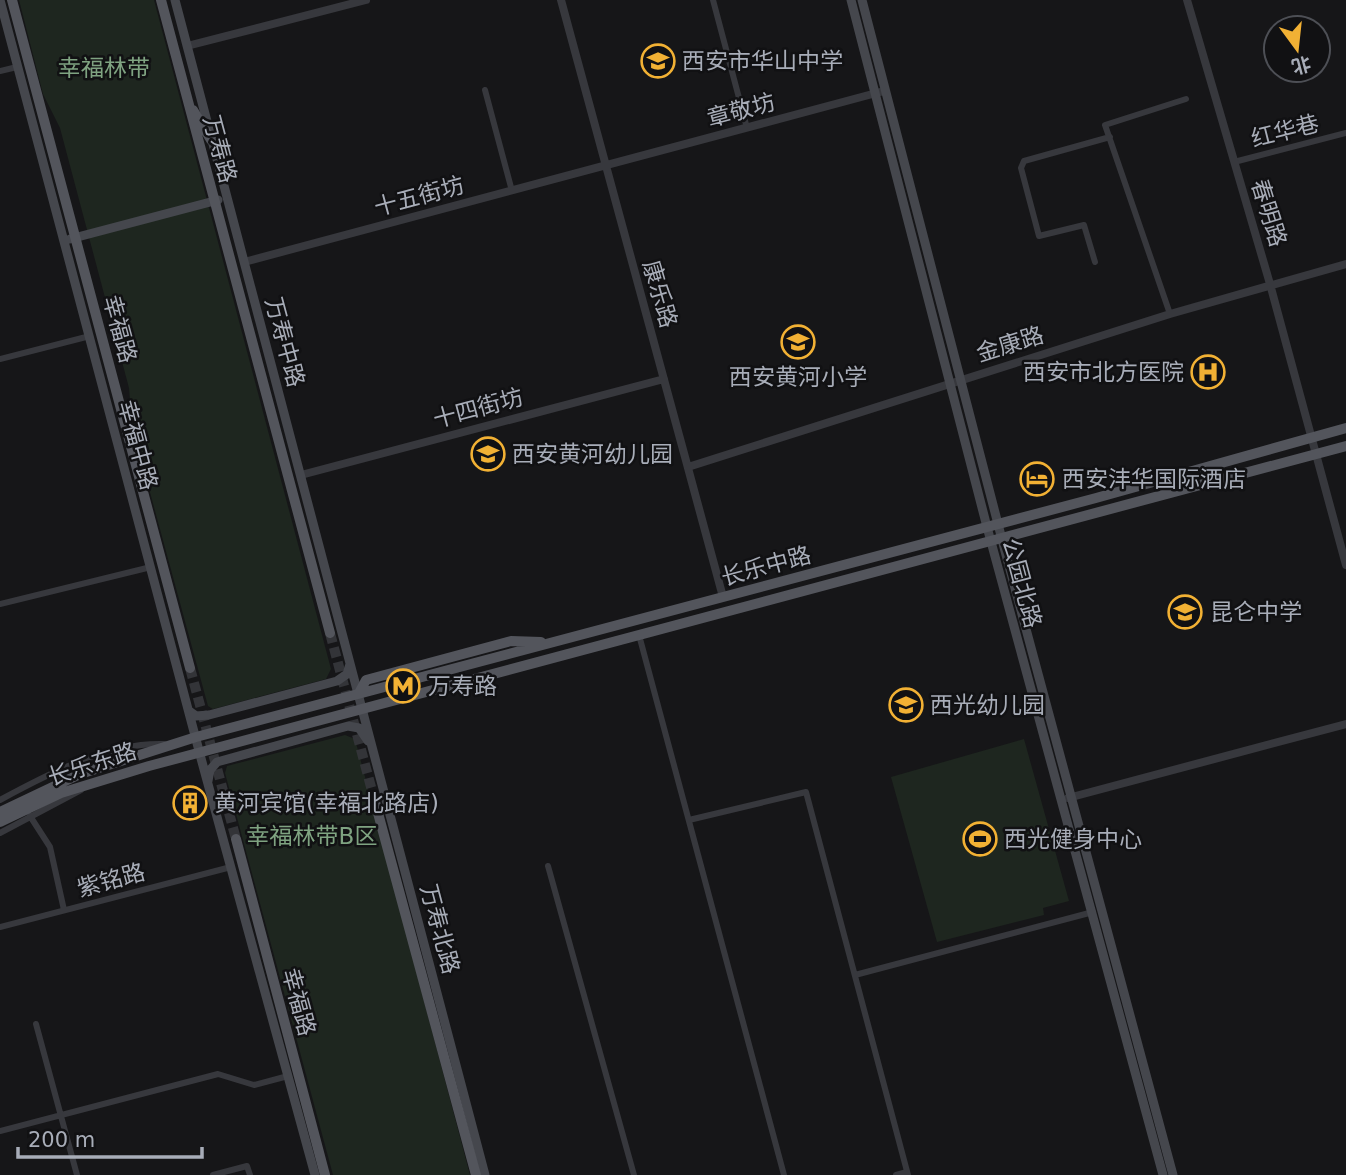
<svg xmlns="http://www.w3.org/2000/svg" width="1346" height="1175" font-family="'DejaVu Sans','Noto Sans SC',sans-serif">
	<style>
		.green { fill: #1e261f }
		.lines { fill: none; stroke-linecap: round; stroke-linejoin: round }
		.primary-tunnel { stroke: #333438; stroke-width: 10; stroke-dasharray: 10 5; stroke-linecap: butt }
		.minor { stroke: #37383d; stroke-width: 6 }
		.tertiary { stroke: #37383d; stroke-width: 8 }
		.secondary { stroke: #45474d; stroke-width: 9 }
		.primary { stroke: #53555c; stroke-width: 10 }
		.labels { text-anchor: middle; stroke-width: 5; stroke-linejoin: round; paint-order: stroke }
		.poi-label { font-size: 23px; fill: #a8adb8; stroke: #111113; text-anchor: start }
		.park-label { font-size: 23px; fill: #7fa381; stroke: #111113 }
		.street-label { font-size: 23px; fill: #a8adb8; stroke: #111113 }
	</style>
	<rect width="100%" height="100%" fill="#161618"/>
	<!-- green -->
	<path class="green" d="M19 0H154L331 669 326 679 213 709 208 706 132 426 129 388 60 128 43 94Z
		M345 735 355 739 470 1175H333L225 773 227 766Z
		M1024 739 1069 901 1043 908 1044 915 937 942 891 777Z"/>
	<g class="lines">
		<!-- primary-tunnel -->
		<path class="primary-tunnel" d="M330 633 375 802
			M190 668 236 839"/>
		<!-- minor -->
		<path class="minor" d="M713 0 747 128
			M0 71 17 67
			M485 90 512 191
			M1234 162 1346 133
			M1095 262 1084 225 1039 236 1021 168 1024 161 1110 137
			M1170 314 1105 125 1186 99
			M0 359 90 336
			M0 604 151 567
			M639 635 784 1175
			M0 800C48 774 108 742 164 744
			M30 816 50 847 64 910
			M689 820 806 792 908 1175
			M0 833 81 790
			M548 866 634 1175
			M0 927 231 867
			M855 975 1093 912
			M36 1024 77 1175
			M0 1131 218 1074 254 1085 288 1076
			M213 1175 247 1166 250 1175
			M896 1175 907 1172"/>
		<!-- tertiary -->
		<path class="tertiary" d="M561 0 723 597
			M1187 0 1270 284 1346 565
			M187 46 366 0
			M244 262 880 92
			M688 467 1170 314 1346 264
			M301 475 664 379
			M1068 798 1346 724"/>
		<!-- secondary -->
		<path class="secondary" d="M0 0 202 762 315 1175
			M175 0 485 1175
			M851 0 987 527 1163 1175
			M862 0 1005 551 1173 1175
			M70 239 218 200
			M189 711 196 716 209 715 337 681 347 674 350 664
			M208 781 210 770 217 762 348 726 359 728 368 741"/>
		<!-- primary -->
		<path class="primary" d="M12 0 190 668
			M161 0 330 633
			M193 110 211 140
			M359 693 366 680 511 641 541 642
			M375 802 476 1175
			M0 812 80 774 196 737 1096 498 1346 428
			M0 822 61 793 149 766 1346 446
			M236 839 325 1175"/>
	</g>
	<!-- icons -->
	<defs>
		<symbol id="school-ring" viewBox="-11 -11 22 22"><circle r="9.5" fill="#111113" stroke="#f2b134" stroke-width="1.5"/><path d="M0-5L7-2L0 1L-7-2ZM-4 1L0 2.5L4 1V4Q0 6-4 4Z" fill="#f2b134"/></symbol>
		<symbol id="hospital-ring" viewBox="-11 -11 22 22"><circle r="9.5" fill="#111113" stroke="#f2b134" stroke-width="1.5"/><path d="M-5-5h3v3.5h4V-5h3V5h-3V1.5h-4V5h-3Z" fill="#f2b134"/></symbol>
		<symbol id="hotel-ring" viewBox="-11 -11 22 22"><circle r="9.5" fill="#111113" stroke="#f2b134" stroke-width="1.5"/><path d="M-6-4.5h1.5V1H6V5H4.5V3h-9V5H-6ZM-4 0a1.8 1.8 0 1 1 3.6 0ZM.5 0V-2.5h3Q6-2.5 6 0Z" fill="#f2b134"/></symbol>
		<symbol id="metro-ring" viewBox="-11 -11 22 22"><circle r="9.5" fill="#111113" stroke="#f2b134" stroke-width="1.5"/><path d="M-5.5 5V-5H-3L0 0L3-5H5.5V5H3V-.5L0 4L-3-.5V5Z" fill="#f2b134"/></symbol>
		<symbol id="building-ring" viewBox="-11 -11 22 22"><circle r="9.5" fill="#111113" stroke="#f2b134" stroke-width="1.5"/><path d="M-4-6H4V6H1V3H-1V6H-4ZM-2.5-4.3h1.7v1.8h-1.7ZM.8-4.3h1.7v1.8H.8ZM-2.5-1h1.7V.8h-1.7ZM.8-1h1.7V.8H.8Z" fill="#f2b134"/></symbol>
		<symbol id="stadium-ring" viewBox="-11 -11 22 22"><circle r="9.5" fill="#111113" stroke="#f2b134" stroke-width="1.5"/><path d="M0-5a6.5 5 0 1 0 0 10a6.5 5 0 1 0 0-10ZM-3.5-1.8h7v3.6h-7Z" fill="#f2b134"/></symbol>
	</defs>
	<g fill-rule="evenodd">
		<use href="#school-ring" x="639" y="42" width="38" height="38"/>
		<use href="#school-ring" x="779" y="323" width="38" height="38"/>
		<use href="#hospital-ring" x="1189" y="353" width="38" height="38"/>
		<use href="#school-ring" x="469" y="435" width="38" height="38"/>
		<use href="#hotel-ring" x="1018" y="460" width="38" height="38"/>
		<use href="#school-ring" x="1166" y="593" width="38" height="38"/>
		<use href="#metro-ring" x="384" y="667" width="38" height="38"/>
		<use href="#school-ring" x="887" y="686" width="38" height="38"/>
		<use href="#building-ring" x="171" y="784" width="38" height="38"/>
		<use href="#stadium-ring" x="961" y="820" width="38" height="38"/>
	</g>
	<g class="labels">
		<!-- poi labels -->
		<g class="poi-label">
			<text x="682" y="69">西安市华山中学</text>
			<text x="1184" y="380" text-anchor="end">西安市北方医院</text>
			<text x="798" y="385" text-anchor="middle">西安黄河小学</text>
			<text x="512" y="462">西安黄河幼儿园</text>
			<text x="1062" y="487">西安沣华国际酒店</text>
			<text x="1210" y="620">昆仑中学</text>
			<text x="428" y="694">万寿路</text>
			<text x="930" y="713">西光幼儿园</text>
			<text x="214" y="811">黄河宾馆(幸福北路店)</text>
			<text x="1004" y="847">西光健身中心</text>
		</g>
		<!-- park labels -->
		<g class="park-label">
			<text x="104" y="76">幸福林带</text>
			<text x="312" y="844">幸福林带B区</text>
		</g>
		<!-- street labels -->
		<g class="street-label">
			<text transform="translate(741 110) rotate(-15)" y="8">章敬坊</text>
			<text transform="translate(1285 131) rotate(-14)" y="8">红华巷</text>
			<text transform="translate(220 149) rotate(75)" y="8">万寿路</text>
			<text transform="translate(419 196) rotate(-15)" y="8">十五街坊</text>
			<text transform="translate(1269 213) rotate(73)" y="8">春明路</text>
			<text transform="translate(660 294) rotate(74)" y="8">康乐路</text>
			<text transform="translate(120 329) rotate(75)" y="8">幸福路</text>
			<text transform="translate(285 342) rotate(75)" y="8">万寿中路</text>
			<text transform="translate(1010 344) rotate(-17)" y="8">金康路</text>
			<text transform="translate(478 408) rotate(-15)" y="8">十四街坊</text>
			<text transform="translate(138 445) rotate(75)" y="8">幸福中路</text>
			<text transform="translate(766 566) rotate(-15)" y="8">长乐中路</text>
			<text transform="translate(1022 583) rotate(75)" y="8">公园北路</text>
			<text transform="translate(92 764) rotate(-18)" y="8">长乐东路</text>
			<text transform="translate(111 880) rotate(-15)" y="8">紫铭路</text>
			<text transform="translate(440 929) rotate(75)" y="8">万寿北路</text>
			<text transform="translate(299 1002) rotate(75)" y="8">幸福路</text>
		</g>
	</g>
	<!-- north arrow -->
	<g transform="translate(1297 49) rotate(165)"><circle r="33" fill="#111113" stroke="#4d4f55" stroke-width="2"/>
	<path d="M0-5L12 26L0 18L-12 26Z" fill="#f2b134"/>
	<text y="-10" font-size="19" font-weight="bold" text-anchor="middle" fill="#a8adb8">北</text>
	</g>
	<!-- scale -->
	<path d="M18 1147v10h184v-10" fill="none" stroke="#a8adb8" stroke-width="3.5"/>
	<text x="28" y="1147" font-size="21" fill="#a8adb8" stroke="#111113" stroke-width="5" paint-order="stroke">200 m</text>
</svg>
